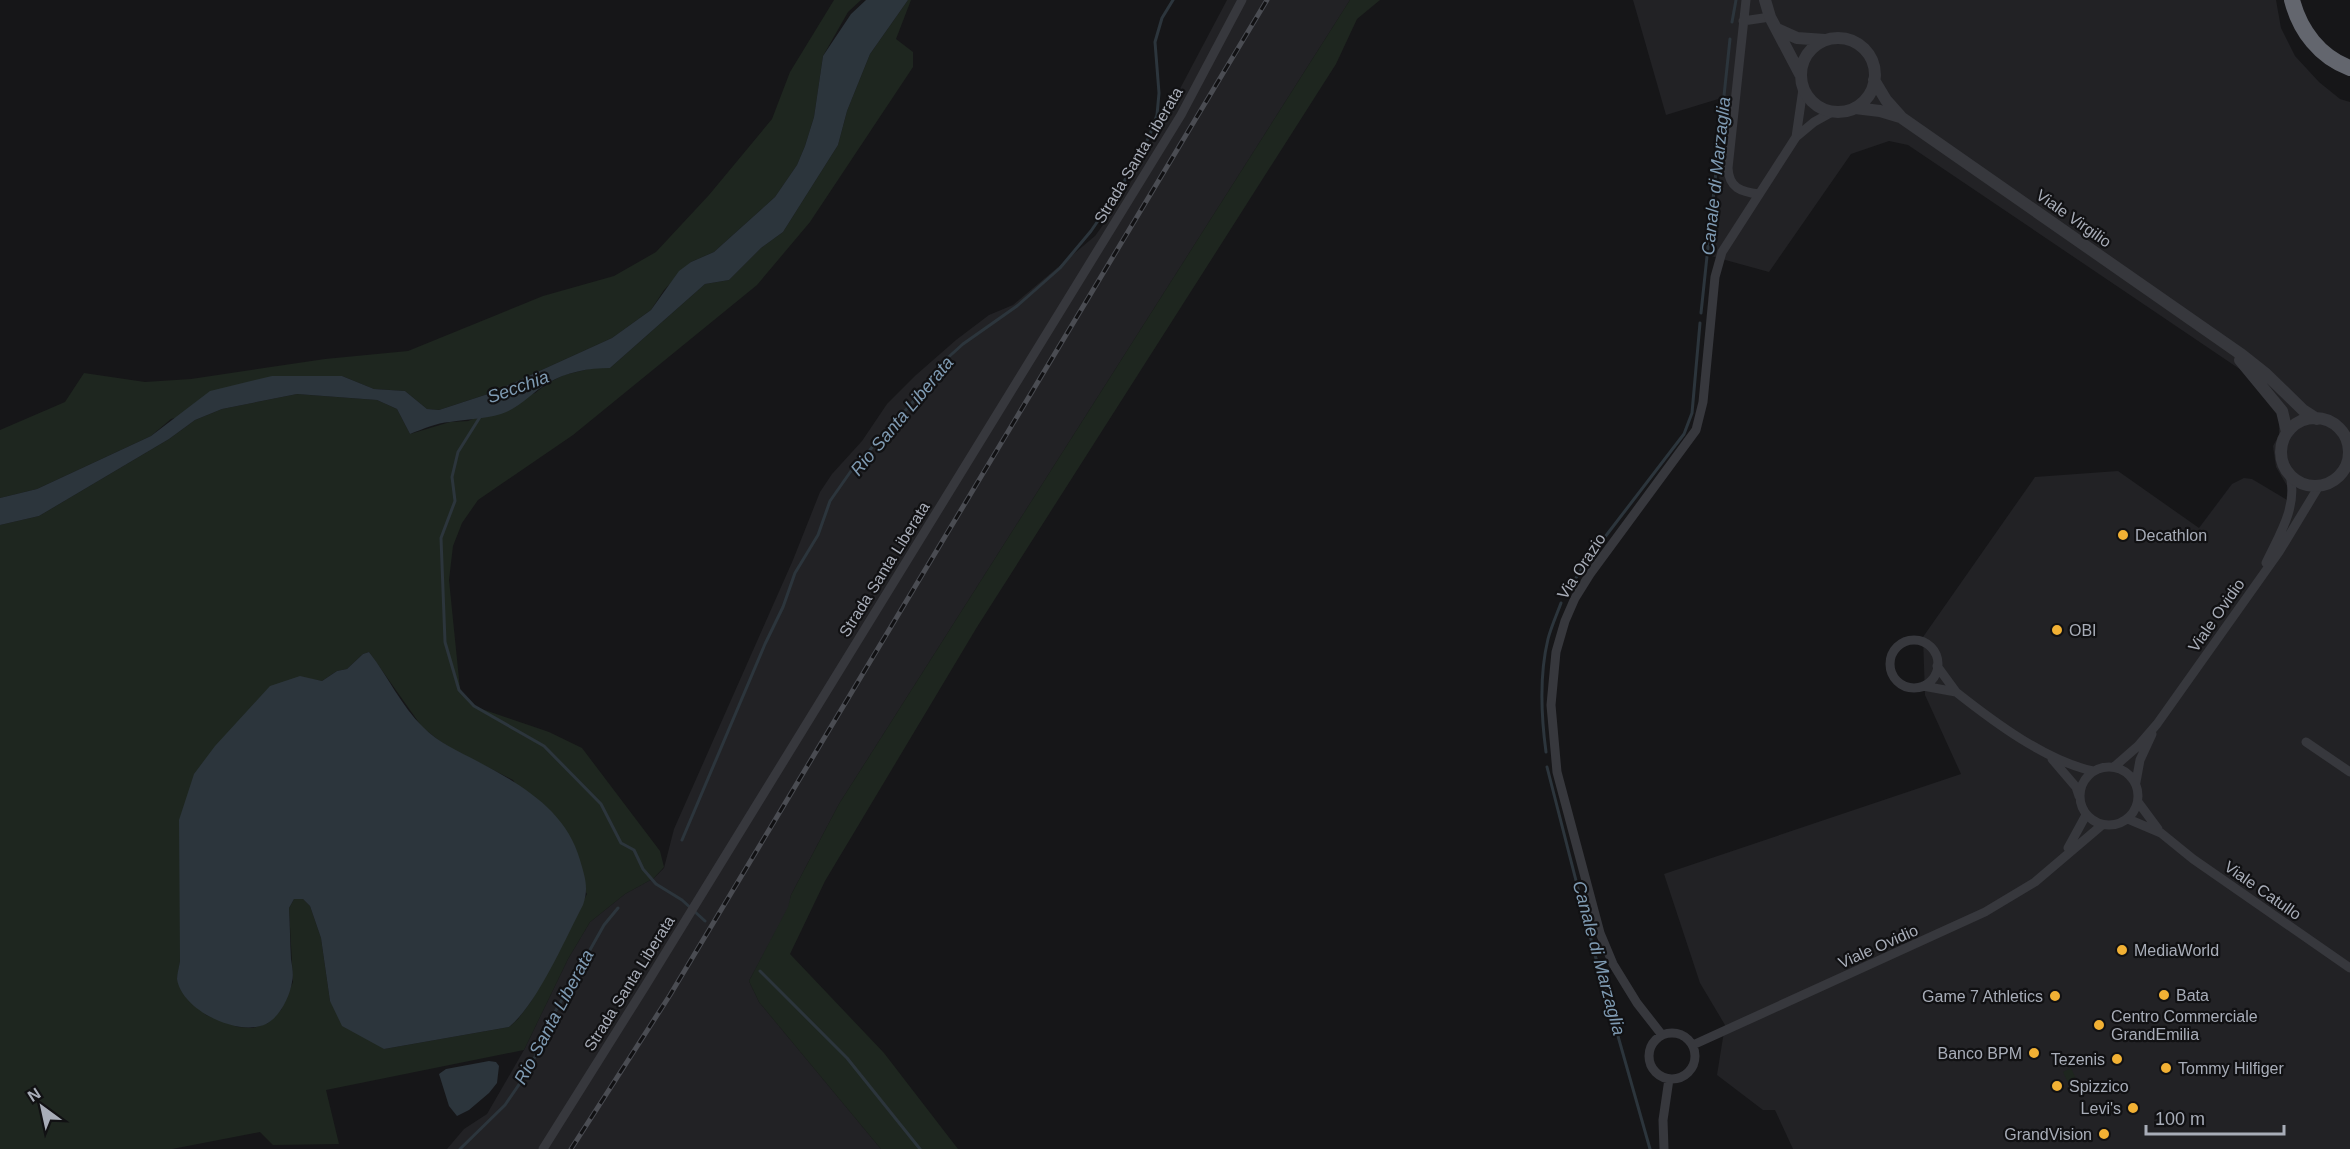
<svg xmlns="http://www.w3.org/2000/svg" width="2350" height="1149" font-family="Helvetica,sans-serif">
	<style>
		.built { fill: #222225 }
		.green { fill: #1e261f; fill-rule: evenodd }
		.water { fill: #2c353c }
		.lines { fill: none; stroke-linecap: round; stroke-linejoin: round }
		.stream { stroke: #2c353c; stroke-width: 3 }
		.minor { stroke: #37383d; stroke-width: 9 }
		.tertiary { stroke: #37383d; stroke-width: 12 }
		.motorway { stroke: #63666e; stroke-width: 16 }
		.rail-casing { stroke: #4a4c52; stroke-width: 5 }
		.rail { stroke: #111113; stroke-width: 3; stroke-dasharray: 9; stroke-linecap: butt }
		.poi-dot { fill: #f2b134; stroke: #111113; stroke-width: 2 }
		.labels { text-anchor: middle; stroke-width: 4.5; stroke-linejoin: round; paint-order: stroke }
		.street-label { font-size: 16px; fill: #a8adb8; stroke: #111113 }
		.poi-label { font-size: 16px; fill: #a8adb8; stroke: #111113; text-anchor: start }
		.water-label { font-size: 18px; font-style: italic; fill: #7f9bb3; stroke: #111113 }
	</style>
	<rect width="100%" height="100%" fill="#161618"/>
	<!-- built -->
	<path class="built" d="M1227 0H1350L839 804 791 895 789 907 749 981 759 1002 881 1149H447L464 1129 487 1114 524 1050 568 959 590 922 625 894 654 878 664 868 674 829 793 560 820 492 832 474 862 441 887 404 916 375 956 340 989 315 1013 305 1095 236 1121 200Z
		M1633 0H2276L2281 28 2295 56 2319 82 2340 99 2350 102V1149H1793L1775 1110H1763L1717 1075 1725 1025 1700 983 1664 874 1961 774 1925 695 1923 637 2035 477 2118 471 2199 528 2232 484 2244 478 2252 479 2289 501 2290 491 2276 467 2273 446 2279 435V414L2247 374 1908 145 1889 141 1851 154 1769 272 1711 256 1728 96 1666 115Z"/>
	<!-- green -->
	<path class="green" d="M834 0H861L848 12 823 56 814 117 805 146 797 165 775 197 714 252 691 262 664 290 651 310 612 338 491 393 439 410 427 409 405 391 374 389 342 376 171 419 151 436 37 489 0 498V430L65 402 84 373 145 382 191 379 325 359 408 351 543 296 614 276 656 252 709 195 772 119 790 72Z
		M908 0H911L896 39 913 52V67L810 222 757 285 573 435 478 500 462 523 453 546 449 580 460 689 473 706 549 732 582 748 660 851 664 867 654 878 625 894 590 922 568 959 524 1050 326 1090 339 1144 273 1145 260 1132 172 1149H0V525L39 516 169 439 195 420 222 409 297 394 377 400 397 409 410 434 450 422 468 421 535 393 548 383 564 375 593 368H610L705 284 729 280 761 248 783 232 838 145 847 111 870 54ZM369 652 422 727 446 746 513 780 587 894 532 1000 518 1019 509 1027 384 1049 330 1001 321 938 310 906 303 899H294L289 908 293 982 281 1010 268 1023 253 1028 238 1027 206 1015 177 979 180 961 300 677 322 681 337 671 347 669 363 654Z
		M1350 0H1380L1357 19 1336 64 977 627 825 881 790 954 884 1053 958 1149H881L759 1002 749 981 788 907 791 895 839 804Z
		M2071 1068 2078 1083 2070 1087 2063 1072Z"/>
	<!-- water -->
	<path class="water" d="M866 0H908L870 54 847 111 838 145 783 232 761 248 729 280 705 284 610 368C589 368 566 372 548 383 531 393 520 408 501 414 484 419 467 419 450 422 436 423 423 429 410 434L397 409 377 400 297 394 222 409 195 420 169 439 39 516 0 525V498L37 489 151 436 210 391 272 376H342L374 389 405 391 427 409 439 410 491 393 612 338 651 310 679 271 691 262 714 252 775 197 797 165 805 146 814 117 823 56 851 14Z
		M369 652C388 676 401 706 423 727 439 743 458 751 477 761 520 784 566 810 580 860 585 877 589 888 583 905 565 939 538 1003 509 1027L384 1049 342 1026 330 1001 321 938 310 906 303 899H294L289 908C290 925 290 942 291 959 292 966 294 975 292 982 290 996 280 1017 266 1024 239 1037 182 1011 177 979 177 974 179 967 180 961L179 820 194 774 215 746 270 686 300 676 322 681 337 671 347 669 363 654Z
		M489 1061 496 1062 499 1066 497 1083 489 1093 469 1110 457 1116 449 1106 439 1074 446 1069Z"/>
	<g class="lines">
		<!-- stream -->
		<path class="stream" d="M1732 22 1736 0
			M1701 313 1730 39
			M480 417 458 452 452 477 455 501 441 538 445 642 459 690 474 706 544 746 601 804 621 843 634 850 643 869 656 884 682 900 705 921
			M1570 588 1585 563 1684 434 1692 413 1700 323
			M1546 752C1541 715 1539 676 1548 639 1551 627 1557 614 1561 603
			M1547 767 1595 955 1650 1149
			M682 840 765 644 783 607 795 573 818 535 830 501 851 471 912 403 943 362 963 344 1017 306 1060 268 1091 231 1121 187 1149 137 1157 115 1159 93 1155 42 1162 18 1173 0
			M760 971 847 1058 920 1149
			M460 1149 505 1105 529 1070 555 1012 604 925 618 908"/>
		<!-- minor -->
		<path class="minor" d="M1746 0 1728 168C1729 188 1741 192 1759 194
			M1743 21 1770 17
			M1796 137 1803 89
			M2266 563C2279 535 2298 507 2290 475
			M1890 664a24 24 0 1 1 48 0a24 24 0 1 1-48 0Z
			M1923 686 1956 692 1937 666
			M1956 692C1994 722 2046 761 2093 771
			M2306 742 2350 772
			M2052 759 2076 787 2079 796
			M2080 796a29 29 0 1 1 58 0a29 29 0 1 1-58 0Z
			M2114 767 2138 746 2157 724 2279 552 2319 486
			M2136 782 2140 760 2152 734
			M2138 802 2158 829
			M2128 819 2161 833 2193 859 2350 968
			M2068 848 2086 815
			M1649 1056a23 23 0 1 1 46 0a23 23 0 1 1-46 0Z
			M1662 1035 1637 1003 1613 964 1600 933 1557 772 1551 705 1556 652 1565 621 1575 598 1590 574 1696 430 1703 402 1715 277 1722 252 1796 137 1814 122 1832 112
			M1693 1045 1985 912 2035 882 2102 825
			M543 1149 644 988 1181 115 1242 0
			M1664 1149 1663 1120 1669 1079"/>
		<!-- tertiary -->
		<path class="tertiary" d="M1765 0 1770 17 1800 74
			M1777 29 1797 38 1825 40
			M1801 75a37 37 0 1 1 74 0a37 37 0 1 1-74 0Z
			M1874 80 1886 100 1902 118 2242 355 2266 374 2303 410 2317 419
			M1855 108 1880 111 1900 117
			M2240 360 2282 411 2287 432
			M2281 452a34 34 0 1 1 68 0a34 34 0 1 1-68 0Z"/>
		<!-- motorway -->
		<path class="motorway" d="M2292 0C2300 31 2320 57 2350 68"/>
		<defs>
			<path id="rail" d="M571 1149 670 995 1267 0"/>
		</defs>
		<!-- rail casing -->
		<use href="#rail" class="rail-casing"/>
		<!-- rail -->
		<use href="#rail" class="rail"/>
	</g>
	<!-- markers -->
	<g class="poi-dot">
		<circle cx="2123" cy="535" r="6"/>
		<circle cx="2057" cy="630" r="6"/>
		<circle cx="2122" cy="950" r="6"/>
		<circle cx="2164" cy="995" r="6"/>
		<circle cx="2055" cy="996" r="6"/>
		<circle cx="2099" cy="1025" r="6"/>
		<circle cx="2034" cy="1053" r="6"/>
		<circle cx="2117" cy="1059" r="6"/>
		<circle cx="2166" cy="1068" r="6"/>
		<circle cx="2057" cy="1086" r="6"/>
		<circle cx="2133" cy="1108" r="6"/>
		<circle cx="2104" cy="1134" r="6"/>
	</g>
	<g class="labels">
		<!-- street labels -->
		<g class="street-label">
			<text transform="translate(1138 155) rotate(-59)" y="6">Strada Santa Liberata</text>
			<text transform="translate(2074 218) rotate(35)" y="6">Viale Virgilio</text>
			<text transform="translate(1581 566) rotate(-57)" y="6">Via Orazio</text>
			<text transform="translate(884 569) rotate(-58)" y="6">Strada Santa Liberata</text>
			<text transform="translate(2216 615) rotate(-55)" y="6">Viale Ovidio</text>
			<text transform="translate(2263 890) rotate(35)" y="6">Viale Catullo</text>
			<text transform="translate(1878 946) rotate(-24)" y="6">Viale Ovidio</text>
			<text transform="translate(629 983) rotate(-58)" y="6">Strada Santa Liberata</text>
		</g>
		<!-- poi labels -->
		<g class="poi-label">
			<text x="2135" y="541">Decathlon</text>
			<text x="2069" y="636">OBI</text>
			<text x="2134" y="956">MediaWorld</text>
			<text x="2176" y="1001">Bata</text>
			<text x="2043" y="1002" text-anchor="end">Game 7 Athletics</text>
			<text x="2111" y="1022">Centro Commerciale<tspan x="2111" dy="18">GrandEmilia</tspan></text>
			<text x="2022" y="1059" text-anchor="end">Banco BPM</text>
			<text x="2105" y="1065" text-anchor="end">Tezenis</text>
			<text x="2178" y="1074">Tommy Hilfiger</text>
			<text x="2069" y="1092">Spizzico</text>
			<text x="2121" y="1114" text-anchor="end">Levi's</text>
			<text x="2092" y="1140" text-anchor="end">GrandVision</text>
		</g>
		<!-- water labels -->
		<g class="water-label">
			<text transform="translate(1716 176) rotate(-84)" y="6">Canale di Marzaglia</text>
			<text transform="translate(518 387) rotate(-20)" y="6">Secchia</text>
			<text transform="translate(902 416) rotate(-50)" y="6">Rio Santa Liberata</text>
			<text transform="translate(1599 958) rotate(75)" y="6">Canale di Marzaglia</text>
			<text transform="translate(554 1017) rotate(-62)" y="6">Rio Santa Liberata</text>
		</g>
	</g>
	<!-- north arrow -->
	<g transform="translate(42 1107) rotate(327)" stroke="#111113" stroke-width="4.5" paint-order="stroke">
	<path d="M0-4.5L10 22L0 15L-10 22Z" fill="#a8adb8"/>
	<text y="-9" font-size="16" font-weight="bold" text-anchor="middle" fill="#a8adb8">N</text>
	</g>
	<!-- scale -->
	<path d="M2146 1125v9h138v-9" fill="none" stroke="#a8adb8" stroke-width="3"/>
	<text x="2155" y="1125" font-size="18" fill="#a8adb8" stroke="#111113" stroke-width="4.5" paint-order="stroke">100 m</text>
</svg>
